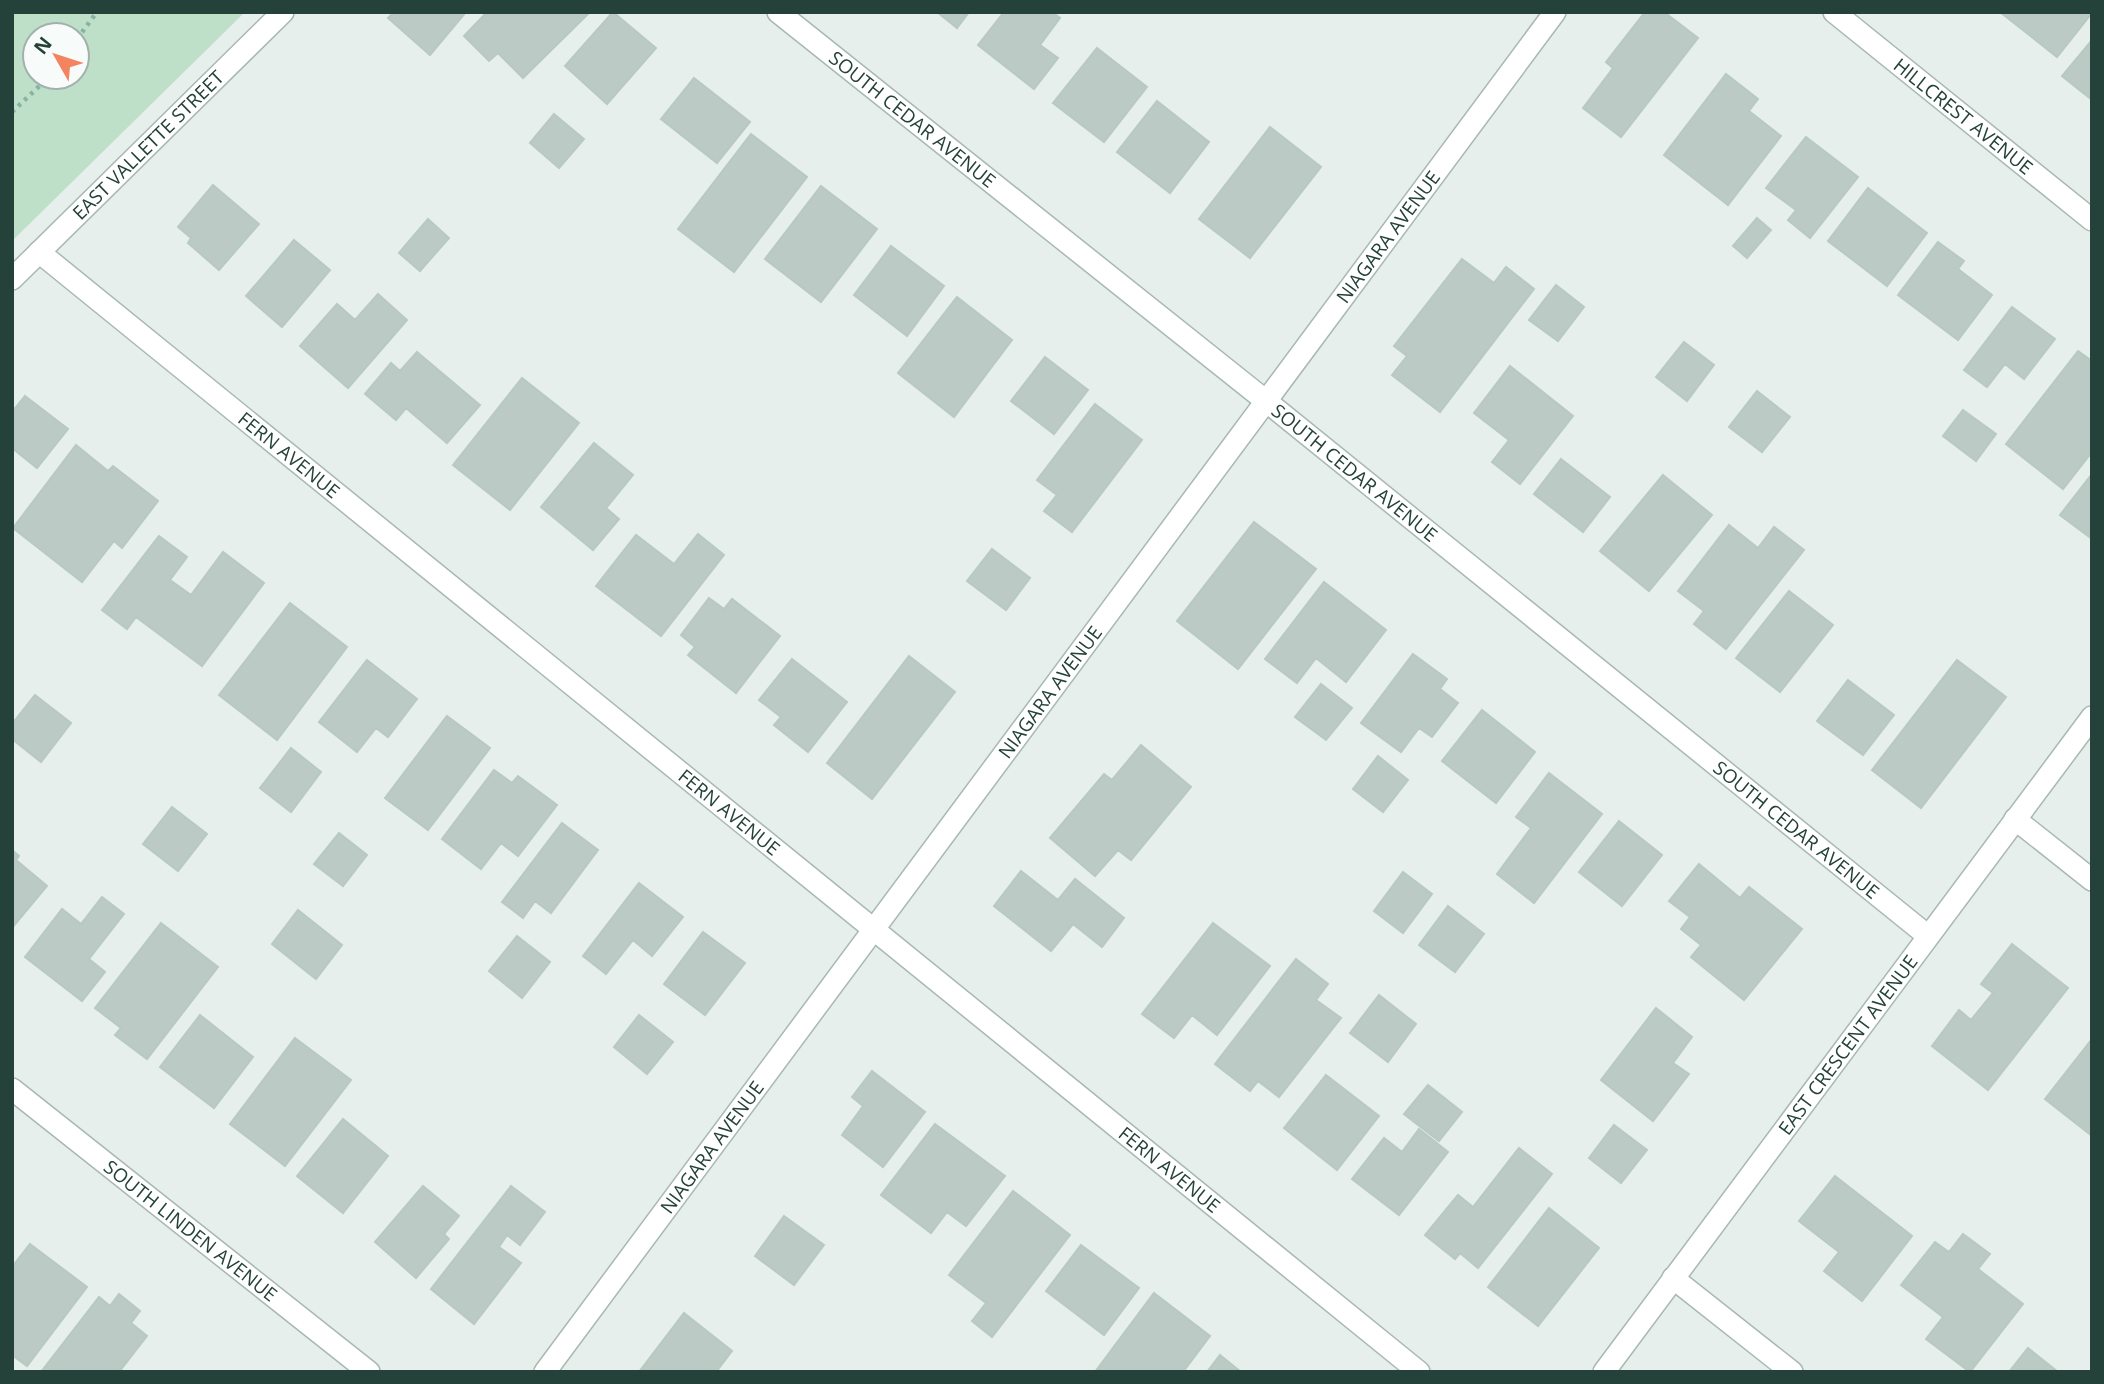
<svg xmlns="http://www.w3.org/2000/svg" width="2104" height="1384" font-family="'Open Sans',sans-serif">
	<style>
		.green { fill: #bfe0c8; fill-rule: evenodd }
		.building { fill: #bbcac4; stroke: #b8c9c2; stroke-width: 2 }
		.lines { fill: none; stroke-linecap: round; stroke-linejoin: round }
		.minor-casing { stroke: #a8b8b2; stroke-width: 24 }
		.path { stroke: #86b3a5; stroke-width: 4.5; stroke-dasharray: 3.5 5; stroke-linecap: butt }
		.minor { stroke: #fff; stroke-width: 21 }
		.labels { text-anchor: middle; stroke-width: 5; stroke-linejoin: round; paint-order: stroke }
		.street-label { font-size: 19px; fill: #24423a; stroke: #f7fbf9 }
	</style>
	<rect width="100%" height="100%" fill="#e6efeb"/>
	<!-- green -->
	<path class="green" d="M12 12H245L12 241ZM35 35H77V77H35Z"/>
	<!-- building -->
	<path class="building" d="M394 12H466L430 55 388 18Z
		M487 12H590L523 78 498 53 489 61 464 36Z
		M613 12 656 48 607 104 565 66Z
		M937 12H969L957 28Z
		M1004 12H1052L1060 18 1040 45 1058 58 1034 89 978 45Z
		M1645 12H1664L1698 38 1621 137 1583 108 1613 68 1606 62Z
		M2000 12H2092V13L2057 57Z
		M2092 40V100L2062 76Z
		M1097 48 1147 87 1104 142 1053 103Z
		M1726 74 1758 99 1749 111 1781 136 1728 205 1664 155Z
		M694 78 750 122 717 163 661 119Z
		M1157 101 1209 142 1170 193 1117 152Z
		M554 114 584 139 559 168 530 143Z
		M1270 127 1321 167 1250 258 1199 219Z
		M751 134 807 177 734 272 678 229Z
		M1806 137 1858 177 1810 238 1788 220 1796 210 1766 188Z
		M213 185 259 224 219 270 188 243 191 238 178 227Z
		M821 186 877 229 821 302 765 259Z
		M1868 188 1927 233 1887 286 1828 241Z
		M1757 218 1771 230 1747 258 1733 246Z
		M428 219 449 238 420 271 399 253Z
		M294 240 330 270 282 327 246 296Z
		M1938 242 1964 261 1958 269 1992 295 1958 340 1898 295Z
		M891 246 944 286 907 336 854 295Z
		M1462 259 1494 283 1506 267 1534 289 1440 412 1392 375 1407 356 1394 346Z
		M1556 285 1584 307 1558 341 1529 320Z
		M378 294 407 320 348 388 300 346 337 304 355 320Z
		M957 297 1012 340 954 417 898 373Z
		M2012 307 2055 339 2024 379 2005 364 1987 387 1964 370Z
		M1684 342 1714 365 1687 401 1656 377Z
		M2078 351 2092 361V452L2063 489 2006 444Z
		M417 352 480 405 447 443 406 408 396 420 365 394 391 363 400 371Z
		M1045 357 1088 390 1054 434 1011 401Z
		M1510 366 1573 416 1520 484 1492 462 1509 440 1474 413Z
		M522 378 579 423 510 510 453 465Z
		M1757 391 1790 417 1762 452 1729 427Z
		M25 396 68 429 37 468 12 448V412Z
		M1095 404 1142 440 1072 532 1044 511 1057 495 1037 480Z
		M1963 410 1996 434 1976 461 1943 436Z
		M594 443 633 475 606 508 619 519 593 550 541 507Z
		M76 445 108 471 113 466 158 501 122 548 114 541 82 582 13 528Z
		M1561 459 1610 497 1583 532 1534 494Z
		M2092 474V539L2060 515Z
		M1663 475 1712 515 1649 591 1600 551Z
		M1254 522 1316 569 1238 669 1177 621Z
		M1729 525 1758 548 1774 527 1804 550 1726 649 1694 624 1704 611 1678 591Z
		M698 534 724 555 661 636 596 586 636 535 674 564Z
		M159 536 187 557 170 580 191 595 223 552 264 583 202 666 136 617 127 629 102 610Z
		M992 549 1030 578 1006 610 967 581Z
		M1324 582 1386 630 1346 682 1316 658 1297 683 1265 659Z
		M1789 591 1833 625 1780 692 1736 658Z
		M709 598 724 609 732 599 780 636 736 693 688 655 695 647 681 635Z
		M290 603 347 647 277 740 219 695Z
		M1413 654 1447 679 1440 689 1458 703 1432 737 1419 728 1401 752 1361 723Z
		M909 656 955 692 872 799 827 763Z
		M792 659 847 702 808 752 774 725 781 717 759 700Z
		M367 660 417 699 388 737 376 728 357 752 319 722Z
		M1957 660 2006 697 1921 808 1872 770Z
		M1848 680 1894 715 1863 755 1817 721Z
		M1321 684 1352 708 1326 740 1295 717Z
		M35 695 71 723 41 762 12 739V724Z
		M1482 710 1535 752 1496 803 1442 761Z
		M447 716 490 748 428 830 385 798Z
		M1141 745 1191 787 1131 860 1118 850 1095 876 1050 838 1104 774 1112 780Z
		M291 748 321 772 291 812 260 788Z
		M1378 756 1408 780 1383 812 1353 789Z
		M494 770 512 783 518 776 557 805 518 856 501 843 481 869 442 839Z
		M1549 773 1602 814 1534 903 1497 874 1531 828 1516 817Z
		M172 807 207 834 178 871 143 844Z
		M1619 821 1662 855 1622 906 1579 872Z
		M562 823 598 850 551 913 535 901 523 918 502 902Z
		M339 833 367 855 343 886 314 864Z
		M12 850 19 856 16 860 47 886 12 928Z
		M1699 864 1740 898 1749 887 1802 929 1744 1000 1691 957 1701 945 1681 929 1690 917 1669 901Z
		M1021 871 1058 900 1075 879 1124 918 1102 947 1073 924 1051 951 994 906Z
		M1403 872 1432 894 1403 933 1374 911Z
		M639 883 683 917 652 956 633 940 606 974 583 956Z
		M102 897 124 914 89 959 105 972 82 1001 25 957 62 909 81 924Z
		M1448 906 1484 934 1455 972 1419 945Z
		M298 910 342 945 316 979 272 944Z
		M161 923 218 967 147 1059 115 1035 121 1028 95 1008Z
		M1213 923 1270 966 1217 1035 1192 1015 1174 1038 1142 1014Z
		M703 932 745 963 705 1015 664 984Z
		M517 936 550 962 522 998 489 971Z
		M2012 944 2068 988 1988 1090 1932 1046 1959 1010 1971 1020 1993 993 1981 984Z
		M1296 959 1328 984 1316 1000 1341 1018 1279 1097 1258 1081 1250 1091 1215 1064Z
		M1379 995 1416 1024 1388 1062 1350 1033Z
		M1656 1008 1692 1037 1673 1063 1689 1074 1653 1121 1601 1080Z
		M200 1015 253 1057 214 1108 160 1067Z
		M639 1015 673 1042 647 1074 614 1047Z
		M295 1038 351 1080 285 1166 230 1124Z
		M2092 1039V1136L2045 1099Z
		M872 1071 925 1112 883 1167 842 1135 863 1106 852 1097Z
		M1326 1075 1379 1116 1337 1170 1284 1128Z
		M1428 1085 1462 1112 1439 1141 1404 1114Z
		M343 1119 388 1156 343 1213 297 1176Z
		M935 1124 1005 1176 966 1226 947 1212 931 1233 881 1195Z
		M1614 1125 1647 1150 1621 1183 1589 1158Z
		M1419 1129 1448 1152 1399 1215 1352 1179 1384 1138 1402 1152Z
		M1519 1148 1552 1174 1478 1268 1460 1253 1455 1259 1425 1235 1458 1195 1473 1207Z
		M1835 1176 1912 1236 1862 1301 1824 1271 1839 1252 1799 1221Z
		M423 1186 459 1216 444 1234 449 1239 416 1278 375 1242Z
		M511 1186 545 1212 520 1245 507 1235 499 1247 521 1263 474 1324 431 1289Z
		M1013 1191 1070 1235 992 1337 972 1321 986 1303 949 1275Z
		M1549 1208 1599 1248 1538 1326 1488 1287Z
		M784 1216 824 1245 794 1285 755 1256Z
		M1963 1234 1990 1254 1978 1269 2023 1304 1970 1372 1926 1339 1943 1317 1901 1285 1935 1242 1949 1252Z
		M30 1244 87 1287 27 1366 12 1355V1267Z
		M1081 1245 1139 1288 1104 1335 1046 1291Z
		M1154 1293 1210 1336 1183 1372H1095Z
		M119 1294 140 1311 131 1323 147 1336 119 1372H41L99 1297 110 1306Z
		M684 1313 732 1351 716 1372H639Z
		M2028 1348 2058 1372H2009Z
		M1220 1355 1241 1372H1207Z"/>
	<g class="lines">
		<defs>
			<g id="minor">
				<path id="s1" d="M778 12 1266 401 1928 936"/>
				<path id="s2" d="M1834 12 2092 220"/>
				<path id="s3" d="M39 252 1419 1372"/>
				<path id="s4" d="M12 279 283 12"/>
				<path d="M2015 819 2092 880"/>
				<path id="s5" d="M12 1089 369 1372"/>
				<path d="M1673 1278 1792 1372"/>
				<path id="s6" d="M545 1372 1555 12"/>
				<path id="s7" d="M1604 1372 2092 717"/>
			</g>
		</defs>
		<!-- minor casing -->
		<use href="#minor" class="minor-casing"/>
		<!-- path -->
		<path class="path" d="M77 39 97 12
			M12 112 49 77"/>
		<!-- minor -->
		<use href="#minor" class="minor"/>
	</g>
	<g class="labels">
		<!-- street labels -->
		<g class="street-label">
			<text dy="7" stroke="none"><textPath href="#s2" startOffset="166">HILLCREST AVENUE</textPath></text>
			<text dy="7" stroke="none"><textPath href="#s1" startOffset="172">SOUTH CEDAR AVENUE</textPath></text>
			<text dy="7" stroke="none"><textPath href="#s4" startOffset="191">EAST VALLETTE STREET</textPath></text>
			<text dy="7" stroke="none"><textPath href="#s6" startOffset="1414">NIAGARA AVENUE</textPath></text>
			<text dy="7" stroke="none"><textPath href="#s3" startOffset="322">FERN AVENUE</textPath></text>
			<text dy="7" stroke="none"><textPath href="#s1" startOffset="738">SOUTH CEDAR AVENUE</textPath></text>
			<text dy="7" stroke="none"><textPath href="#s6" startOffset="847">NIAGARA AVENUE</textPath></text>
			<text dy="7" stroke="none"><textPath href="#s3" startOffset="889">FERN AVENUE</textPath></text>
			<text dy="7" stroke="none"><textPath href="#s1" startOffset="1306">SOUTH CEDAR AVENUE</textPath></text>
			<text dy="7" stroke="none"><textPath href="#s7" startOffset="408">EAST CRESCENT AVENUE</textPath></text>
			<text dy="7" stroke="none"><textPath href="#s6" startOffset="280">NIAGARA AVENUE</textPath></text>
			<text dy="7" stroke="none"><textPath href="#s3" startOffset="1456">FERN AVENUE</textPath></text>
			<text dy="7" stroke="none"><textPath href="#s5" startOffset="228">SOUTH LINDEN AVENUE</textPath></text>
		</g>
	</g>
	<!-- border -->
	<rect width="2104" height="1384" fill="none" stroke="#24423a" stroke-width="28"/>
	<!-- north arrow -->
	<g transform="translate(56 56) rotate(309)"><circle r="33" fill="#f7fbf9" stroke="#a3b1ad" stroke-width="2"/>
	<path d="M0-5L12 26L0 18L-12 26Z" fill="#f4845f"/>
	<text y="-10" font-size="19" font-weight="bold" text-anchor="middle" fill="#24423a">N</text>
	</g>
</svg>
